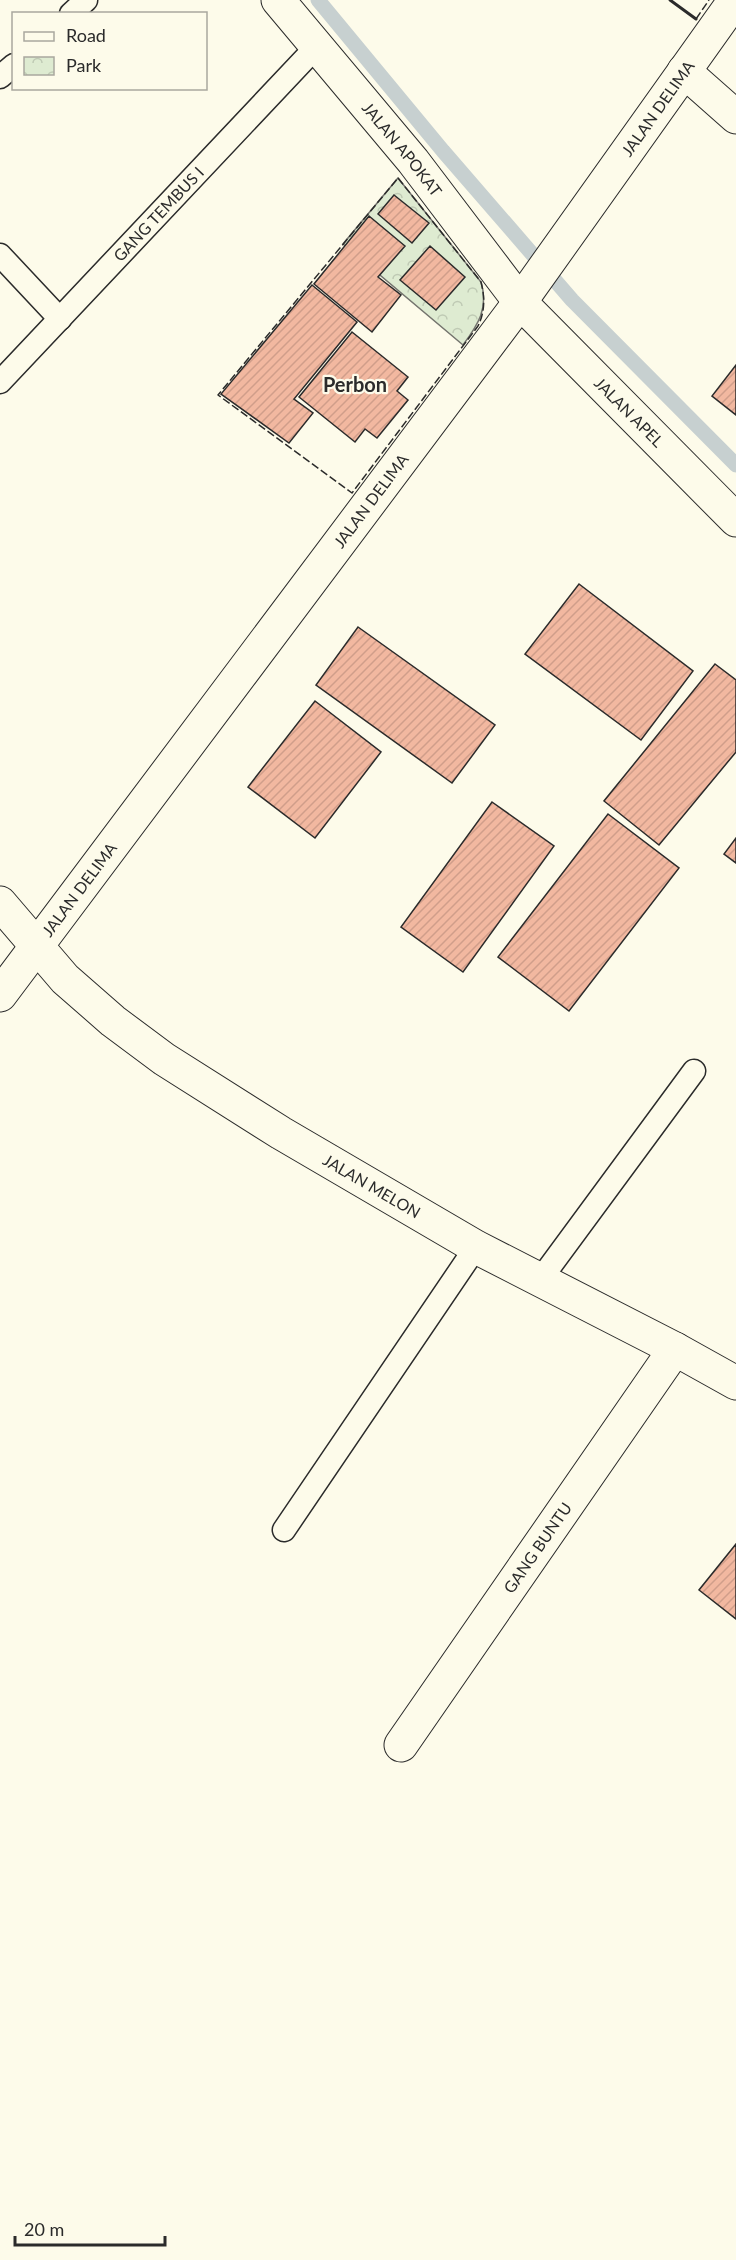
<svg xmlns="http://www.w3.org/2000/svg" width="736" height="2260" font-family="Lato,sans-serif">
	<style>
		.park { fill: url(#park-crowns); stroke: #74746e; stroke-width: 1.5 }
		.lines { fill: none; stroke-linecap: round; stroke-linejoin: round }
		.stream { stroke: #c7d0d0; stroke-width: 15 }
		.building { fill: url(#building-hatch); stroke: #2b2b2b; stroke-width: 1.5 }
		.service-casing { stroke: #2b2b2b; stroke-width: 25 }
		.minor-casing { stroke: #2b2b2b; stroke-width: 35 }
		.tertiary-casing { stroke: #2b2b2b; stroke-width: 35 }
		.service { stroke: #fdfbea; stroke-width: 22 }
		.minor { stroke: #fdfbea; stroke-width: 33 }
		.tertiary { stroke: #fdfbea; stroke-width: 33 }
		.fence { stroke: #2b2b2b; stroke-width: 1.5; stroke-dasharray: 8 3; stroke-linecap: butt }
		.wall { stroke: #2b2b2b; stroke-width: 3 }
		.labels { text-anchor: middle; stroke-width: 4.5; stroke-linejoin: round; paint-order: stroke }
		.street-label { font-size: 16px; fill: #2b2b2b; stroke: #fdfbea }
		.quarter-label { font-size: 20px; font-weight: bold; fill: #2b2b2b; stroke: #fdfbea }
	</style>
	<defs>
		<pattern id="park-crowns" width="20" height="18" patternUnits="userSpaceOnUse" patternTransform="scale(1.5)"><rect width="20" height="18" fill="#deebd1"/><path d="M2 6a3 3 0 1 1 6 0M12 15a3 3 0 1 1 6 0" fill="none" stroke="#bfcab4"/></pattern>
		<pattern id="building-hatch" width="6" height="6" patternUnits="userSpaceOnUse" patternTransform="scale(1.5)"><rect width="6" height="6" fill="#f2b8a0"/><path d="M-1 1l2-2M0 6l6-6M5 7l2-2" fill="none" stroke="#d09e8a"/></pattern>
	</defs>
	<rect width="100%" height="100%" fill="#fdfbea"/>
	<!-- park -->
	<path class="park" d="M398 178 481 282C489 308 478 325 463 345L343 244Z"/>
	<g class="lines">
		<!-- stream -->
		<path class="stream" d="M318 0 443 151 572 300 736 465"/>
	</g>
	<!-- building -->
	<path class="building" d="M394 195 429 223 412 243 378 214Z
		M369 216 405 246 378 277 401 295 372 332 314 284Z
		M430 246 465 277 436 310 400 280Z
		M312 285 357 322 294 399 313 413 289 443 221 394Z
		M352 332 408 377 397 391 408 400 377 438 365 429 355 442 299 397Z
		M736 365V415L712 396Z
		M579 584 693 671 641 740 525 654Z
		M358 627 495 725 452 783 316 685Z
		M715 664 736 680V752L659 845 604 801Z
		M315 701 381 752 315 838 248 787Z
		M492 802 554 846 463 972 401 927Z
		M608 814 679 868 569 1011 498 957Z
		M736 838V863L724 854Z
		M736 1544V1619L699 1590Z"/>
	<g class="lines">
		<defs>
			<g id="service">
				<path d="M71 14 86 0"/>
				<path d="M0 77 14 65"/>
				<path d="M0 255 60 319"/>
				<path id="s1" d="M0 382 317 46"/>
				<path d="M540 1280 694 1071"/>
				<path d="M284 1530 476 1247"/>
			</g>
			<g id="minor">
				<path id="s2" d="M278 0 413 161 520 302 736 520"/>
				<path d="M684 71 736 117"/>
				<path id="s3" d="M0 903 65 979 113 1021 164 1059 281 1133 476 1247 675 1349 736 1383"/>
				<path id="s4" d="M401 1745 675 1349"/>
			</g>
			<g id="tertiary">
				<path id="s5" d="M0 995 520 302 735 0"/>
			</g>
		</defs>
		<!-- service casing -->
		<use href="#service" class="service-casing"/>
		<!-- minor casing -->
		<use href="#minor" class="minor-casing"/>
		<!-- tertiary casing -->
		<use href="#tertiary" class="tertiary-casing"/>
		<!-- service -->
		<use href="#service" class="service"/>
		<!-- minor -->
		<use href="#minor" class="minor"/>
		<!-- tertiary -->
		<use href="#tertiary" class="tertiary"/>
		<!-- fence -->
		<path class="fence" d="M696 19 709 0
			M398 178 481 282C485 297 485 312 478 326L352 493 218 395Z"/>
		<!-- wall -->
		<path class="wall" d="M670 0 696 19"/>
	</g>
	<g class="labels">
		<!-- street labels -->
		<g class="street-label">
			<text dy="6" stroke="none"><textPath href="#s5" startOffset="1104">JALAN DELIMA</textPath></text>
			<text dy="6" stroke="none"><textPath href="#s2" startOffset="194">JALAN APOKAT</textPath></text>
			<text dy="6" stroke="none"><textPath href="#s1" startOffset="231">GANG TEMBUS I</textPath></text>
			<text dy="6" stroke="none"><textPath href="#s2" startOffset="542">JALAN APEL</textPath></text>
			<text dy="6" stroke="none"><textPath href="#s5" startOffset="618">JALAN DELIMA</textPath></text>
			<text dy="6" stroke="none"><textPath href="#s5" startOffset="132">JALAN DELIMA</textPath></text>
			<text dy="6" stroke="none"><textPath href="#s3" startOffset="471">JALAN MELON</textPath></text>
			<text dy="6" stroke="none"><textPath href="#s4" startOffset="240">GANG BUNTU</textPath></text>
		</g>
		<!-- quarter labels -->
		<g class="quarter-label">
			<text x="355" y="392">Perbon</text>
		</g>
	</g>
	<!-- legend -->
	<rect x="12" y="12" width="195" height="78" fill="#fdfbea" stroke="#a9a89e" stroke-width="1.5"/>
	<rect x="24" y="32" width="30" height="9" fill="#fdfbea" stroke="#a9a89e" stroke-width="1.5"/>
	<text x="66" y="42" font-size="18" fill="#2b2b2b">Road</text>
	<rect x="24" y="57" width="30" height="18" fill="url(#park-crowns)" stroke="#a9a89e" stroke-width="1.5"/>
	<text x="66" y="72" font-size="18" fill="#2b2b2b">Park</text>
	<!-- scale -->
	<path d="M15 2236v9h150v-9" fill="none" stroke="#2b2b2b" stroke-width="3"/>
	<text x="24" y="2236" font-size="18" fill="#2b2b2b" stroke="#fdfbea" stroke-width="4.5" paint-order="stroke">20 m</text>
</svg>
